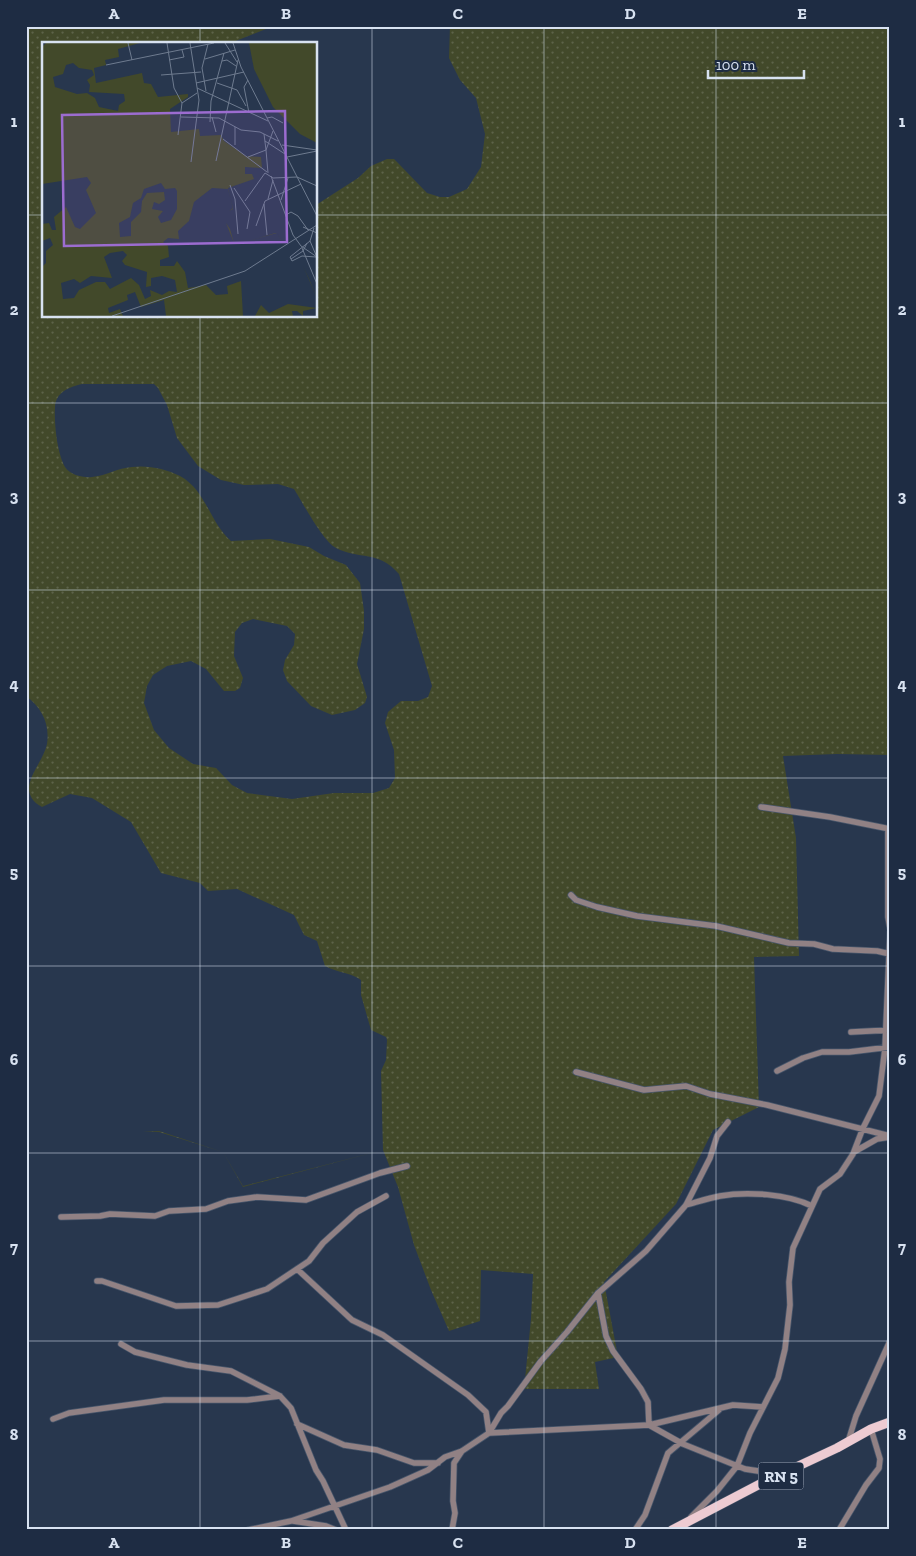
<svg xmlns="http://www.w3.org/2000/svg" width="916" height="1556" font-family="'Zilla Slab',serif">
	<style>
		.grass { fill: url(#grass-dots); fill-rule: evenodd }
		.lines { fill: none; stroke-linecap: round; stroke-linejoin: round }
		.minor-casing { stroke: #48566b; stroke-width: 7 }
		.primary-casing { stroke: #48566b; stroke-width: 10 }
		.minor { stroke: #918184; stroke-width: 5.5 }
		.primary { stroke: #edcbd2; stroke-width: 9 }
		.grid { fill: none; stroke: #d8e2f1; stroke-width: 1; stroke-opacity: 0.55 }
		.labels { text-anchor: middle; stroke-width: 4.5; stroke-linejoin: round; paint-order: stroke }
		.shield { fill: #1e2c43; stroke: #a0abbd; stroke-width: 1 }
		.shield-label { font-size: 16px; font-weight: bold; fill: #d8e2f1 }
		.inset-road { fill: none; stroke: #6e7b8f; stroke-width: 1 }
		.view { fill: #9c6cd0; fill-opacity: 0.15; stroke: #9c6cd0; stroke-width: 2.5 }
		.inset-edge { fill: none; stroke: #d8e2f1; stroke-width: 2.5 }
		.neatline { fill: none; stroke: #d8e2f1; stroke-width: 2 }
		.grid-label { font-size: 16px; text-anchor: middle; font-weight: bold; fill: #d8e2f1 }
	</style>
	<defs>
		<pattern id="grass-dots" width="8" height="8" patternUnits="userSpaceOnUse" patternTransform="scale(1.25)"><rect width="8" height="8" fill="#42492a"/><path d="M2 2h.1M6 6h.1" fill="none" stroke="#5d6349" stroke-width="1.8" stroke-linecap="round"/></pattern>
	</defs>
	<rect width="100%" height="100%" fill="#28374e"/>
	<!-- grass -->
	<path class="grass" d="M26 26H268L266 29 228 44H44V316H316V205L358 178 371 166 387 159H394L398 163 427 193 440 197H449L467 189 481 167 485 134 476 98 460 80 449 58 450 26H890V755L837 754 783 756 796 838 799 956 754 957 759 1107 713 1130 676 1204 604 1282 618 1357 595 1362 599 1389H524L531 1319 533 1274 481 1270 480 1321 449 1331 431 1290 414 1245 398 1187 383 1150 243 1187 223 1152 159 1132H143L99 1163 26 1180 99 1163 143 1132 159 1131 223 1152 243 1186 383 1150 381 1071 386 1060 387 1040 386 1037 371 1030 361 995V980C350 972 338 973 325 966L317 941 304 935 294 915 237 889 208 891 200 883 161 873 131 822 92 798 70 794 42 807C12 790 43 765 47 744 50 724 42 708 26 696ZM82 384H154L158 388 167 405 177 438 198 466 221 480 244 485 278 484 294 489C303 503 322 540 336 548 359 560 379 550 399 574L432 686 428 697 418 701H401L388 712 385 723 394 750 395 778 389 788 373 793H334L292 799 247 793 232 785 216 768 193 764 169 748 154 730 144 703 147 686 153 675 167 666 191 661 206 669 224 691H235L240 688 243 678 234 656 235 632 242 623 253 619 287 626 295 634 294 645 285 660 283 670 287 681 311 706 332 715 355 710 365 703 367 697 357 664 364 629V611L360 583 346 565 324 556 309 547 270 539 231 541C210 523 206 490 180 476 166 469 148 465 132 467 118 468 105 476 92 477 83 478 70 475 65 467 57 453 54 423 55 407 56 392 69 387 82 384Z"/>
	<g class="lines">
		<defs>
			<path id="minor" d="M761 807 830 817 890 829
				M888 829V917L890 929
				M571 895 576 900 597 907 637 916 716 926 789 943 814 944 833 949 877 951 890 954
				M851 1032 890 1030
				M777 1071 803 1058 822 1052H849L890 1047
				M576 1072 644 1090 686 1086 710 1094 767 1105 890 1136
				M854 1152 877 1139 890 1137
				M686 1205C697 1202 709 1198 720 1196 747 1191 788 1194 812 1206
				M61 1217 100 1216 110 1214 155 1216 169 1211 206 1209 228 1201 257 1197 306 1200 380 1173 407 1166
				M97 1281H102L176 1306 218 1305 267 1289 309 1261 323 1243 357 1212 386 1196
				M598 1293 606 1336 613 1351 641 1389 648 1402 649 1425 733 1405 763 1407
				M121 1344 135 1352 187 1365 231 1371 280 1396 291 1408 316 1470 323 1481 346 1530
				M53 1419 69 1413 164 1400H247L280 1396
				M297 1424 344 1445 377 1450 414 1463H438
				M489 1433 501 1413 508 1406 541 1361 567 1332 598 1293 646 1251 686 1205 710 1158 717 1136 728 1122
				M489 1433 649 1425 683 1444 745 1469 778 1474
				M848 1442 856 1416 890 1341
				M691 1517 717 1491 737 1466 750 1433 778 1378 785 1349 790 1305 789 1282 793 1248 820 1189 840 1174 853 1154 863 1128 879 1096 885 1048 890 932
				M293 1521 326 1526 336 1530
				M248 1530 291 1521 390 1487 428 1470 445 1457 462 1451 489 1433 486 1412 468 1395 383 1335 352 1320 297 1269
				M452 1530 455 1513 453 1501 454 1463 462 1451
				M635 1530 645 1515 668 1453 719 1410
				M839 1530 866 1485 879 1468 880 1459 871 1429"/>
			<path id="primary" d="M672 1530 760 1484 837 1448 871 1429 890 1422"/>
		</defs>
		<!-- minor casing -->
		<use href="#minor" class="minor-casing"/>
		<!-- primary casing -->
		<use href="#primary" class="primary-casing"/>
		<!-- minor -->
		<use href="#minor" class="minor"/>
		<!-- primary -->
		<use href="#primary" class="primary"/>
	</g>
	<!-- grid -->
	<path class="grid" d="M200 26V44M372 26V1530M544 26V1530M716 26V1530M26 215H44M316 215H890M200 316V1530M26 403H890M26 590H890M26 778H890M26 966H890M26 1153H890M26 1341H890"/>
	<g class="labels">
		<!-- shield labels -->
		<rect class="shield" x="758.5" y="1462.5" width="45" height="27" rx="4"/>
		<g class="shield-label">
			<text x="781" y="1482">RN 5</text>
		</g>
	</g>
	<!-- overview -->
	<g transform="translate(42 42)">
		<rect width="275" height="275" fill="#28374e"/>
		<path d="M4 1H98L76 7 77 15 63 18 64 23 52 26 54 41 100 31 102 41 109 42 116 55 146 52V55L128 67 129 90 157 87 158 94 179 93 182 99 204 114 219 115 220 126 203 125V132H210L212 137 186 146 191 167 187 169 184 181 188 187 192 201 210 198 233 191H235L240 200 243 206 234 211 236 216 242 214 249 229 261 224 268 239 275 256 261 224 249 229 242 214 236 216 234 211 243 206 235 191 210 198 192 201 184 181 187 169 191 166 186 147 170 146 152 160 147 179 136 189 137 197 126 196 121 200 126 204 127 215 118 218V224H132L135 219 143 230 146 246 164 243 174 253 186 252 185 244 199 239 201 274H124L122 258 99 265 93 250 85 253 86 258 66 266 67 271 78 267 81 274H0V225L4 221V209L11 203 8 196 0 199V182L7 181 10 188H14L12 175 24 165 33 185 38 187 54 171 44 148 49 141 45 135 0 142V5ZM31 21 37 26 50 28 52 33 45 38 48 43 47 50 82 52 83 59 77 63 76 69 57 65 53 56 45 51 35 52 13 45 11 35 21 32 24 23ZM119 141 123 147 133 146 135 149V167L129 178 119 181 116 175 121 169 110 167 112 160 117 162 123 158 122 150 105 151 100 159 99 170 89 180V194L78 195 77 181 88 175 91 161 99 156 102 147ZM81 209 85 213 80 219 83 223 105 230 104 245 109 244V236L120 234 133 238 135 250 127 249 120 253 108 248 109 254 103 257 97 243 89 236 68 247 63 240H54L37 248 32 256 21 257 19 241 32 237 38 241 49 234 70 236 62 215 68 211ZM246 262 275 266 261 269V274L255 269H250L251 274H213L219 263 227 271Z" fill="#42492a" fill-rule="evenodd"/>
		<path d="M207 1H275V101L258 92 231 65 212 27Z" fill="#42492a"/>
		<path class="inset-road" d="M86 1 90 18M125 1 132 46 140 61M148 1 157 58 149 120M183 1 195 20M191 1 199 25 275 174M163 17 193 8M127 18 142 15 140 8M180 19 185 18 194 24M64 23 172 1M119 33 159 30M206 38 202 45 207 71M154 41 202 30M175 41 195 48 204 64M155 46 226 79M164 49 160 26 166 2M139 75 177 76 199 88 218 90 236 99M170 75 174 90M225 76 230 75 241 81M168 80 169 59 182 11M193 85V103M136 93 140 61 155 51M181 97 225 130M223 99 243 112M240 103 275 108M206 115 224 108 222 92M245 115 275 109M174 119 196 18M226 131 224 108 231 89M229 134 251 193 259 204 275 215M188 143 193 157 196 192M192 146 208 170 205 187M226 157 231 138M239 158 246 136M203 159 223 131 231 136 255 135 275 144M222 162 225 193M244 173 249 170 256 174 266 188M214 184 223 159 259 142M261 185 275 191M272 186 268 199 274 213M268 199 248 215 250 219 260 214 274 215M260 206 275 242M249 217 261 209 265 201M70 274 203 229 275 183"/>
		<path class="view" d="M243 69 245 200 22 204 20 73Z"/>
		<rect width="275" height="275" class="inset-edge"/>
	</g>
	<!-- border -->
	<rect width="916" height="1556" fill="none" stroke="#1e2c43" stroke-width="55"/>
	<!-- scale -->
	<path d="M708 70v8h96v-8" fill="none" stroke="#d8e2f1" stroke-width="2.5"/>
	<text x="716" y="70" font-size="15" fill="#d8e2f1" stroke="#1e2c43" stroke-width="4" paint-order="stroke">100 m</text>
	<rect x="28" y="28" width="860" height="1500" class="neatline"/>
	<g class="grid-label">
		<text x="114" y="19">A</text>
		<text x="286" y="19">B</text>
		<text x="458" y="19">C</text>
		<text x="630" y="19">D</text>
		<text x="802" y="19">E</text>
		<text x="14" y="127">1</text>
		<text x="902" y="127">1</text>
		<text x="14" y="315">2</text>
		<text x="902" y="315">2</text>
		<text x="14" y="502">3</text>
		<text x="902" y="502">3</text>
		<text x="14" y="690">4</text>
		<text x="902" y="690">4</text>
		<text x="14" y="878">5</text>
		<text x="902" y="878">5</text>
		<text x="14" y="1065">6</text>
		<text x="902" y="1065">6</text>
		<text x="14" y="1253">7</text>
		<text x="902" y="1253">7</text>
		<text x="14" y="1440">8</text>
		<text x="902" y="1440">8</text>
		<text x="114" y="1548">A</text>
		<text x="286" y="1548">B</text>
		<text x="458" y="1548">C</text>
		<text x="630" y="1548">D</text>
		<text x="802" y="1548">E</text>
	</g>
</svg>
